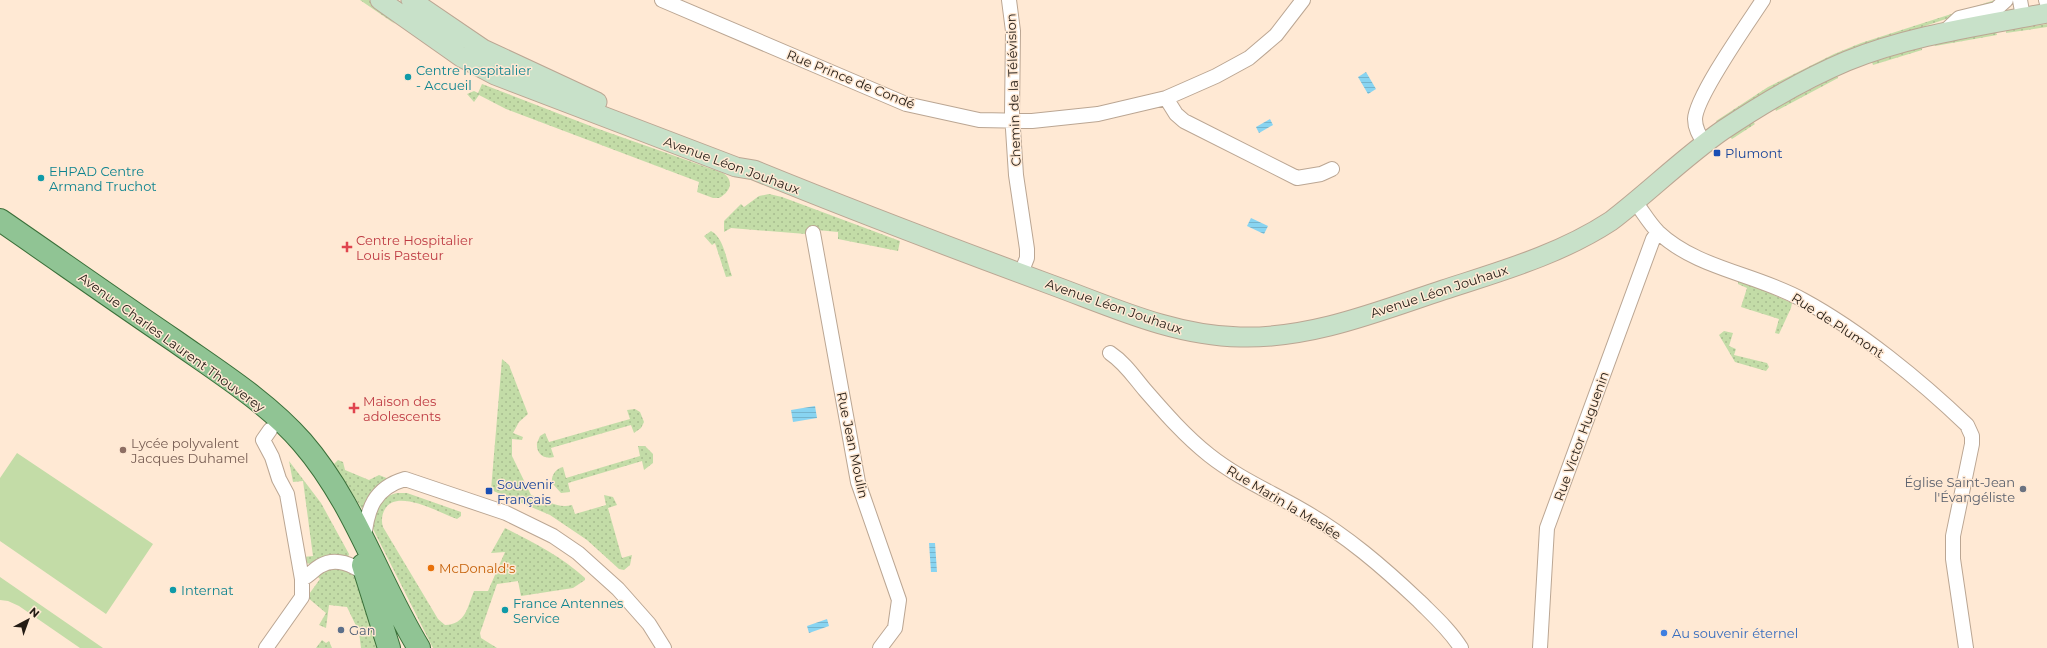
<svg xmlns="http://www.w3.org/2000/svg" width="2047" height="648" font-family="Montserrat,sans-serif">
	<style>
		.grass { fill: url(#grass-dots) }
		.pitch { fill: #c3dca7 }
		.water { fill: url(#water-rules) }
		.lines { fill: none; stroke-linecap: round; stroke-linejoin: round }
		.minor-casing { stroke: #bba693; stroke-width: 16 }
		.secondary-casing { stroke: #bba693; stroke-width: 21 }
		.primary-casing { stroke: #3a6f39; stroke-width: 24 }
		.minor { stroke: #fff; stroke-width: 14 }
		.secondary { stroke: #c8e1c9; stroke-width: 19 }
		.primary { stroke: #90c494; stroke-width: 22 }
		.culture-dot { fill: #0f9aa8; stroke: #ffe9d4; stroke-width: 1.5 }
		.transit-dot { fill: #1a4fb4; stroke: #ffe9d4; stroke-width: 1.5 }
		.health-dot { fill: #e0444e; stroke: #ffe9d4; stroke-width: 1.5 }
		.education-dot { fill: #8d6e63; stroke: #ffe9d4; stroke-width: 1.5 }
		.worship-dot { fill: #6b7280; stroke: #ffe9d4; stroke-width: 1.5 }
		.food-dot { fill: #e8710a; stroke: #ffe9d4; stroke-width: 1.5 }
		.service-dot { fill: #5c6f8a; stroke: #ffe9d4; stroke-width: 1.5 }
		.shop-dot { fill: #3f7fe0; stroke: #ffe9d4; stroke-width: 1.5 }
		.labels { text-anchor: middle; stroke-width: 3; stroke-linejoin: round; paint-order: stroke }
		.culture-label { font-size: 13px; fill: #0d838f; stroke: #ffe9d4; text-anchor: start }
		.street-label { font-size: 13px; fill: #241c15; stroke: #ffe9d4 }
		.transit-label { font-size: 13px; fill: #164399; stroke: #ffe9d4; text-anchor: start }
		.health-label { font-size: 13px; fill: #be3a42; stroke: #ffe9d4; text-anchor: start }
		.education-label { font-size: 13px; fill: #785e54; stroke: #ffe9d4; text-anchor: start }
		.worship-label { font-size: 13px; fill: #5b616d; stroke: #ffe9d4; text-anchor: end }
		.food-label { font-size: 13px; fill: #c56008; stroke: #ffe9d4; text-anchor: start }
		.service-label { font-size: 13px; fill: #4e5e75; stroke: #ffe9d4; text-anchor: start }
		.shop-label { font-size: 13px; fill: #366cbe; stroke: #ffe9d4; text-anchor: start }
	</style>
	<defs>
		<pattern id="grass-dots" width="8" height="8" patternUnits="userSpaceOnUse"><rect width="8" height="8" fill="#c3dca7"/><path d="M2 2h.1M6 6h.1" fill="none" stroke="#a7bc8f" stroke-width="1.8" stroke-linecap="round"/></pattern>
		<pattern id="water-rules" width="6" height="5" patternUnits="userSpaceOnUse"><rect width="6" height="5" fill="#88d4f1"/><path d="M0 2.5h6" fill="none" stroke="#75b5ce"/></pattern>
	</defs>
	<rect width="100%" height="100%" fill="#ffe9d4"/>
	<!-- grass -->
	<path class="grass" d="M360 0H369L377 5 395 24Z
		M1995 0 1997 2 1904 33 1718 124 1716 121 1768 87 1834 54 1861 43Z
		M2047 24V27L2006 33V30Z
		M1996 32 1997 35 1935 46 1934 43Z
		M1922 47V50L1873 65 1872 62Z
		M1837 76 1838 78 1776 111 1775 108Z
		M482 84 593 127 723 173C735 181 730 192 719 198H713L697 192 699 182 506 109 479 95 474 102 467 94 474 91 478 93Z
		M1753 122 1755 124 1732 139 1730 137Z
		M769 194 782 197 900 241 898 251 838 239V232L807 229 806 234 731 228 724 232V221L741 204 744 207 759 196Z
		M711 231C724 237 727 263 732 276L726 277 715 243 712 245 704 236Z
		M1738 279 1792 303 1791 308 1779 334 1775 333 1779 319 1741 307 1747 288 1738 284Z
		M1724 331 1733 333 1729 346 1736 349 1734 355 1767 363 1769 367 1766 371 1735 362 1719 335Z
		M502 359 509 365 528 414 519 422 513 433 523 437 522 440 512 439V456L531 495C545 500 558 509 572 505L575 514 606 505 604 495 613 497 617 505 608 508 622 558 632 555 630 565 624 570 619 569 587 540 550 515 491 490Z
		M635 409 640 412 644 422 641 428 634 433 631 425 551 448 554 457C543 460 536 453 537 443L540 436 545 433 549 442 630 419 627 410Z
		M638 446H645L653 454V463L644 470 642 461 568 483 570 492 561 493 552 483C551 476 555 469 563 467L566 478 640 456Z
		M338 460 343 462 345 470 369 480 379 475 389 479 370 496 362 509 334 464Z
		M289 461 321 503 349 554 348 557C334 553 322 556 311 564L305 563 303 557 313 556 303 481 293 482Z
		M397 493H407L461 512V516L457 519C440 513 397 488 385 509 382 514 381 521 383 527L438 619 445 625C466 624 467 608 474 591H488L505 552 491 553 505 528C533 542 562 557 585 578V580L573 588 521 596 518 581 497 584 480 633 481 638 497 648H433L373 529C374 513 380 496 397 493Z
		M340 568 353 574 359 580 380 648H361L359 632 347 607 329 605 326 628 319 625 326 613 307 597 320 579 318 577C324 569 331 569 340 568Z
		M322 640 326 643 329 641 332 648H316Z"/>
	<!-- pitch -->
	<path class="pitch" d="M17 453 153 544 106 614 0 541V478Z
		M0 577 103 648H80L19 606 8 601 0 600Z"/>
	<!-- water -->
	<path class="water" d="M1366 72 1376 89 1368 94 1358 77Z
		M1270 119 1273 125 1259 133 1256 127Z
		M1251 218 1268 226 1264 234 1247 226Z
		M815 406 817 418 793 422 791 410Z
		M929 543H935L937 572H931Z
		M827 619 829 626 809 633 807 626Z"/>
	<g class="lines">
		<defs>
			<path id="minor" d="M662 0 906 104 979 120 1032 121 1098 114 1166 98 1182 91 1216 76 1249 58 1276 35 1303 0
				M1009 0 1013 31 1012 114 1016 175 1027 249V258L1021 273
				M2020 0 2023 17
				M2046 0 2047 3
				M1944 32 1959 18 1996 9 2006 0
				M1166 98 1176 114 1184 121 1297 178 1321 174 1332 169
				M1705 144C1700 136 1695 129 1695 119 1696 96 1748 23 1763 0
				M1636 203C1643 212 1649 223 1658 232 1697 269 1757 274 1803 300 1860 331 1920 380 1967 425L1972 436V444L1953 536V559L1966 648
				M813 233 858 482 899 600 895 628 880 648
				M1110 353C1125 363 1134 377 1145 390 1165 413 1185 436 1209 455 1238 478 1271 492 1302 510 1346 535 1383 567 1419 601 1434 616 1450 630 1461 648
				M364 539C367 509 374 488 405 479L506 513 553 536 578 553 618 589 649 624 664 648
				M302 579C309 576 313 570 320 566 336 556 353 565 367 575
				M266 648 302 597V579L287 494 279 479 272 457 263 440 270 430
				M1540 648 1547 528 1653 239 1658 232"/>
			<path id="secondary" d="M380 0 461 57 495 75 736 167 754 170C852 210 952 248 1052 285 1112 307 1174 336 1240 337 1310 339 1377 312 1443 290 1501 271 1559 255 1611 221 1649 192 1684 157 1723 130 1762 104 1804 79 1847 61 1911 35 1980 26 2047 13
				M411 0 483 49 597 102"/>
			<path id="primary" d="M0 220C58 260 116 301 175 341 219 372 267 402 302 442 355 503 378 581 419 648
				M363 565 389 648"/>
		</defs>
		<!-- minor casing -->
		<use href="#minor" class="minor-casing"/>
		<!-- secondary casing -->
		<use href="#secondary" class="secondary-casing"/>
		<!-- primary casing -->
		<use href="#primary" class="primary-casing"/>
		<!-- minor -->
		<use href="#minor" class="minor"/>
		<!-- secondary -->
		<use href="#secondary" class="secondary"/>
		<!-- primary -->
		<use href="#primary" class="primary"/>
	</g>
	<!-- markers -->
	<g class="culture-dot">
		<circle cx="408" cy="77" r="4"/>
		<circle cx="41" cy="178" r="4"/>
		<circle cx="173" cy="590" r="4"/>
		<circle cx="505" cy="610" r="4"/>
	</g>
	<g class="transit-dot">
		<rect x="1713" y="149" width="8" height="8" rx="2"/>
		<rect x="485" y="487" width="8" height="8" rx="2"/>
	</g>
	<g class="health-dot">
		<path d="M345 241h4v4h4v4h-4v4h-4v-4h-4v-4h4z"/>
		<path d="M352 402h4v4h4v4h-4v4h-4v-4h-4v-4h4z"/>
	</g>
	<circle class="education-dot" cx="123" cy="450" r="4"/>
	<circle class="worship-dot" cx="2023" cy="489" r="4"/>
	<circle class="food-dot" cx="431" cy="568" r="4"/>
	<circle class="service-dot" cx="341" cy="630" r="4"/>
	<circle class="shop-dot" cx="1664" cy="633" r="4"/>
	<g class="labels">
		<!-- culture labels -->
		<g class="culture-label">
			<text x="416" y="75">Centre hospitalier<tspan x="416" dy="15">- Accueil</tspan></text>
			<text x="49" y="176">EHPAD Centre<tspan x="49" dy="15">Armand Truchot</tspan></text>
			<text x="181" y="595">Internat</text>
			<text x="513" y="608">France Antennes<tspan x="513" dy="15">Service</tspan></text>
		</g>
		<!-- street labels -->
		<g class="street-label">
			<text transform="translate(851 79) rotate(22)" y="5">Rue Prince de Condé</text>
			<text transform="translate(1013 90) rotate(-92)" y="5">Chemin de la Télévision</text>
			<text transform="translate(732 165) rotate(20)" y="5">Avenue Léon Jouhaux</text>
			<text transform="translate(1439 291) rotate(-18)" y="5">Avenue Léon Jouhaux</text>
			<text transform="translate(1114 306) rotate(19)" y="5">Avenue Léon Jouhaux</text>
			<text transform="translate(1838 325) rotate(33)" y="5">Rue de Plumont</text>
			<text transform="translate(172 342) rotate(36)" y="5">Avenue Charles Laurent Thouverey</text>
			<text transform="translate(1581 436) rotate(-70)" y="5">Rue Victor Huguenin</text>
			<text transform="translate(853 445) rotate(78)" y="5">Rue Jean Moulin</text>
			<text transform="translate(1284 502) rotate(31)" y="5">Rue Marin la Meslée</text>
		</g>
		<!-- transit labels -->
		<g class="transit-label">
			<text x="1725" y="158">Plumont</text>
			<text x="497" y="489">Souvenir<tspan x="497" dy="15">Français</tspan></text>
		</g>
		<!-- health labels -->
		<g class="health-label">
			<text x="356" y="245">Centre Hospitalier<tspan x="356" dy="15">Louis Pasteur</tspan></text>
			<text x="363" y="406">Maison des<tspan x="363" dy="15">adolescents</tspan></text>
		</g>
		<!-- education labels -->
		<g class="education-label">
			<text x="131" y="448">Lycée polyvalent<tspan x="131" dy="15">Jacques Duhamel</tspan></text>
		</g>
		<!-- worship labels -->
		<g class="worship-label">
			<text x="2015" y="487">Église Saint-Jean<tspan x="2015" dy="15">l'Évangéliste</tspan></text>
		</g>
		<!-- food labels -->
		<g class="food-label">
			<text x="439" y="573">McDonald's</text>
		</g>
		<!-- service labels -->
		<g class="service-label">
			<text x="349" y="635">Gan</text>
		</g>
		<!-- shop labels -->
		<g class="shop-label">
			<text x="1672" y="638">Au souvenir éternel</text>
		</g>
	</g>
	<!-- north arrow -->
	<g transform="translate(28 620) rotate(41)" stroke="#ffe9d4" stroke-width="3" paint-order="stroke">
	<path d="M0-3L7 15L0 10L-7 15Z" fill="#241c15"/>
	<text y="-6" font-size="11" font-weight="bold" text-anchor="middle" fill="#241c15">N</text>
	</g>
</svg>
